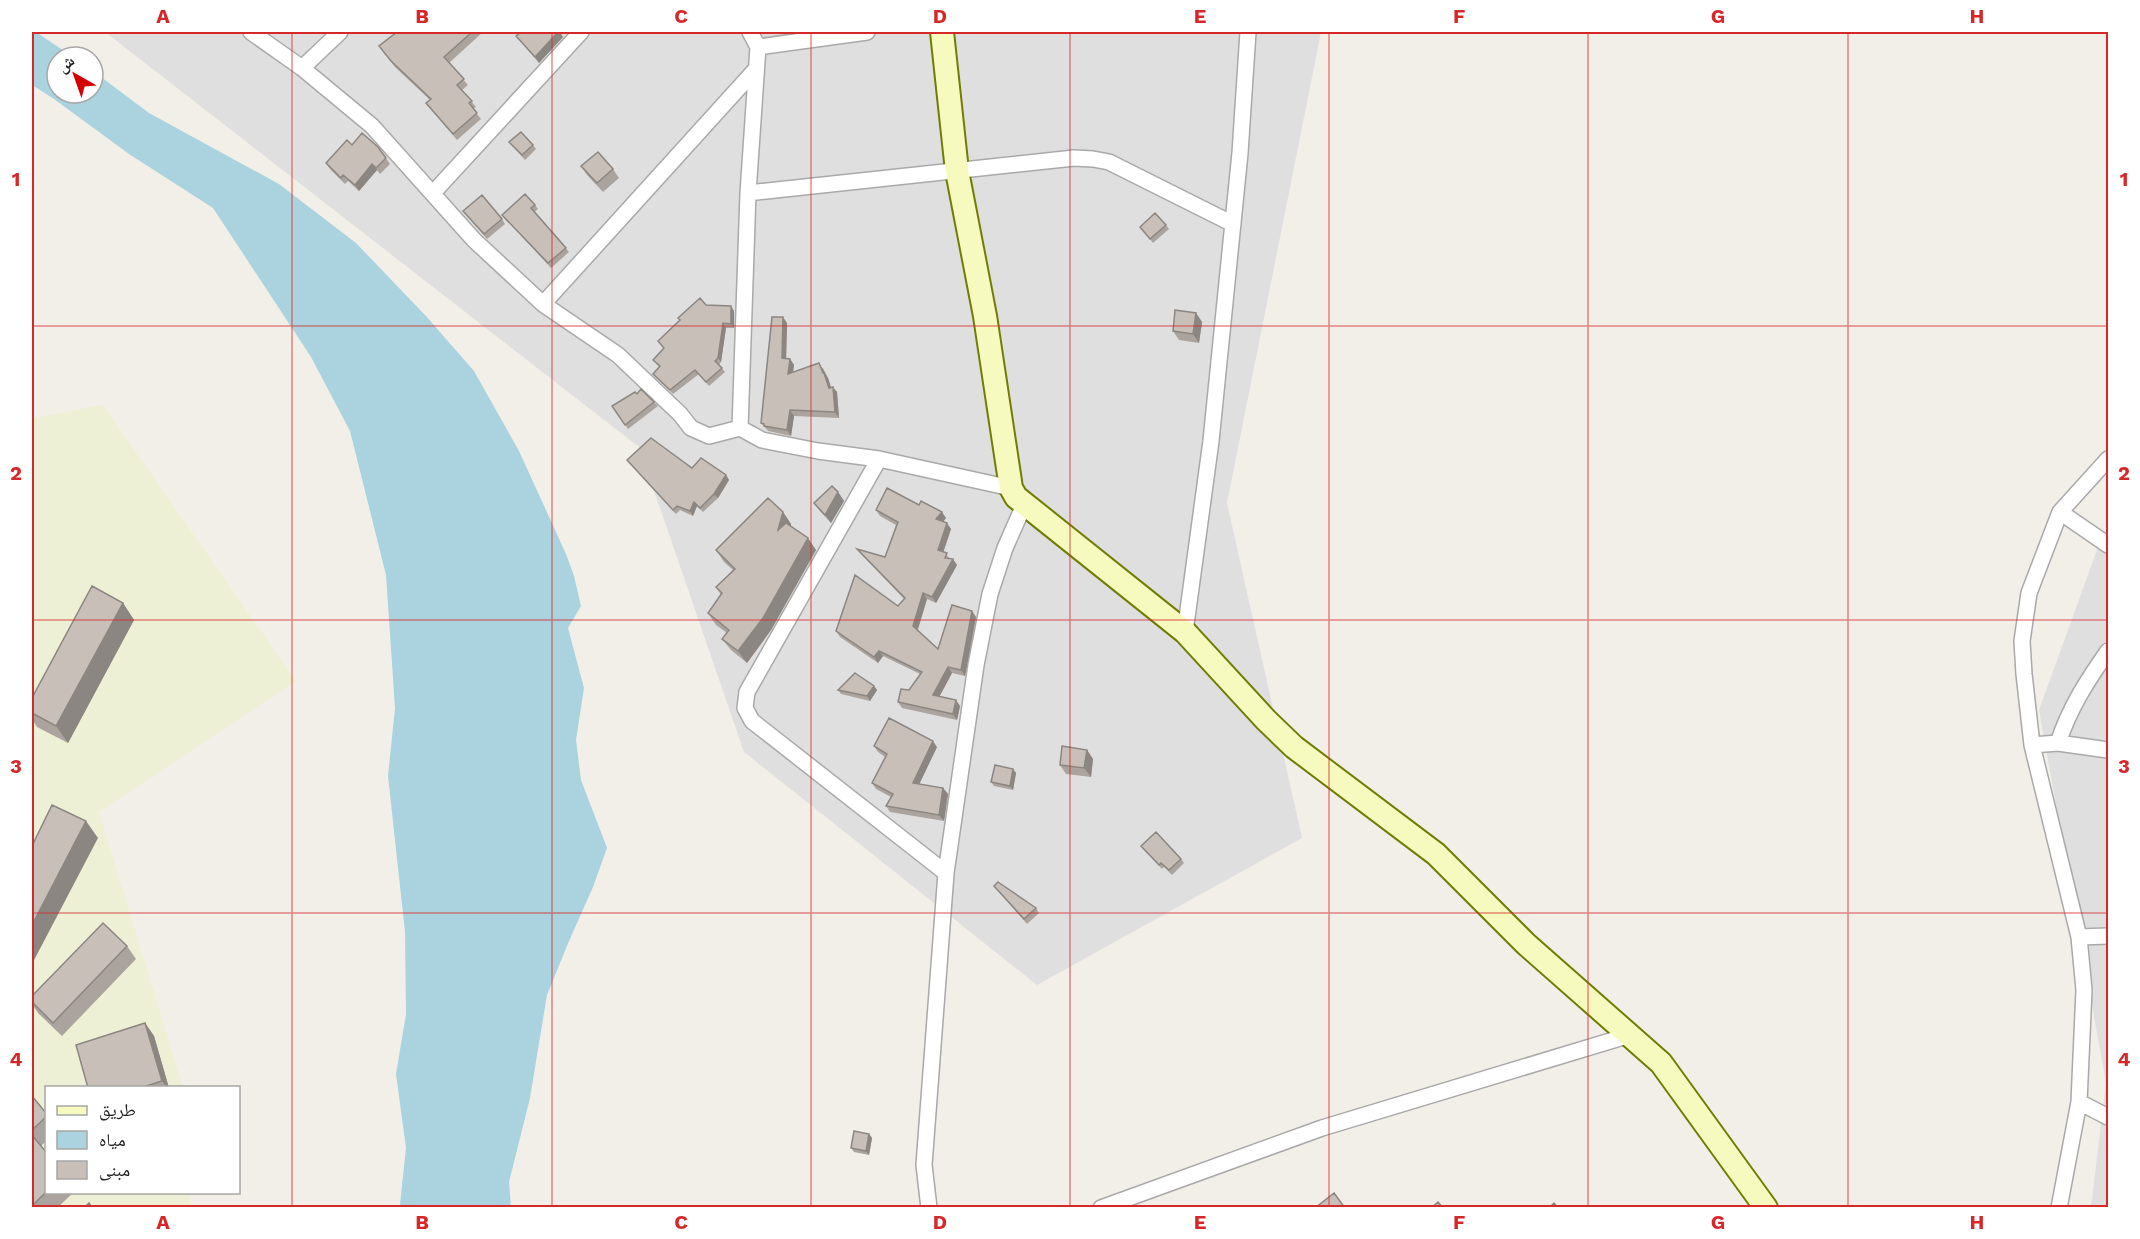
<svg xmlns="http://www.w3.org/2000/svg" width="2140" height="1239" font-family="'Work Sans','Noto Naskh Arabic',sans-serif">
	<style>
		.residential { fill: #e0dfdf }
		.farmland { fill: #eef0d5 }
		.water { fill: #aad3df }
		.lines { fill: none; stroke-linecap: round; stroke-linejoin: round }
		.street-casing { stroke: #a9a9a9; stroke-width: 18 }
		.secondary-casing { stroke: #707d05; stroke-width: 26 }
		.street { stroke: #fff; stroke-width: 15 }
		.secondary { stroke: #f7fabf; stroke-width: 22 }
		.wall { fill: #aba49e }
		.shaded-wall { fill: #8b8681 }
		.building { fill: #c7bfb8; stroke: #8b8681; stroke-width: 1.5 }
		.grid { fill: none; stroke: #d62828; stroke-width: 1.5; stroke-opacity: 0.55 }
		.neatline { fill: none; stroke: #d62828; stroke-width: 2 }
		.grid-label { font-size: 20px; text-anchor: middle; font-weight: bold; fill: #d62828 }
	</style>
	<rect width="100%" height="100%" fill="#f2efe9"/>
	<!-- residential -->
	<path class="residential" d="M105 32H1321L1227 503 1302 838 1037 985 744 752 639 447Z
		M2108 539V1207H2091L2106 1083 2039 710 2098 547Z"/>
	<!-- farmland -->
	<path class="farmland" d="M103 405 296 681 99 812 183 1087 46 1088V1192L190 1193 191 1207 32 1208V418Z"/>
	<!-- water -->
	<path class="water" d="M32 32H36L73 57H57V93H93V71L149 113 279 184 356 243 425 315 474 371 519 451 566 554 574 576 581 606 568 628 584 688 576 740 581 780 607 848 593 887 569 941 547 995 530 1098 509 1182 511 1207 401 1208 400 1204 406 1148 396 1074 406 1014 405 932 388 776 395 708 386 575 350 431 311 357 213 208 129 154 54 99 32 85Z"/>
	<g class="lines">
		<defs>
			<path id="street" d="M251 32 302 68 372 126 474 240 543 304 618 355 680 414 691 428 709 436 740 428 762 440 818 451 879 459 1011 488
				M758 47 867 32
				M302 68 340 32
				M433 193 581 32
				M748 193 1074 158 1093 159 1109 162 1233 224
				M543 304 756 69
				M740 428 748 193 758 47 750 32
				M879 459 747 692 745 708 752 721 946 873
				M2060 512 2108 545
				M1185 632 1211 441 1240 153 1248 32
				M2058 743C2070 707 2087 681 2108 651
				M2032 745 2058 743 2108 750
				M2079 937 2108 936
				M2079 1102 2108 1117
				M929 1208 924 1165 946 873 976 665 990 594 1005 548 1024 505
				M1101 1208 1322 1128 1630 1035
				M2059 1208 2079 1102 2084 990 2079 937 2032 745 2024 674 2022 641 2029 593 2060 512 2108 459"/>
			<path id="secondary" d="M942 32 957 171 985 316 1011 488 1016 497 1185 632 1266 720 1294 747 1436 854 1526 944 1661 1063 1766 1208"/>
		</defs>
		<!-- street casing -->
		<use href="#street" class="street-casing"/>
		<!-- secondary casing -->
		<use href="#secondary" class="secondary-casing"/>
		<!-- street -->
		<use href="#street" class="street"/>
		<!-- secondary -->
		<use href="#secondary" class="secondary"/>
	</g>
	<!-- wall -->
	<path class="wall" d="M397 32H483L449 63 468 85 462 90 476 107 473 109 481 119 457 140 426 103 430 100 395 67 379 46Z
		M516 36 563 37 539 63Z
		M509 142 533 145 536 149 525 160Z
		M352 145 378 147 390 164 380 174 377 170 359 191 348 181 345 184 330 169 326 163Z
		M581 166 613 169 619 178 603 192 587 175Z
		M535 205 538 209 534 212 569 252 551 268 502 215Z
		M463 211 502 219 505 224 487 239Z
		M1166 225 1169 229 1153 243 1140 227Z
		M706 305 734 311V328H726L721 362 719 365 725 372 709 386 699 374 673 394 653 374 659 367 653 360 664 348 658 341Z
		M1196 313 1202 322 1199 343 1179 340 1173 331Z
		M787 323 786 359H790L794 365 793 372 823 368 828 378 831 387 837 392 839 418 794 416 791 436 768 431 761 423Z
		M637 394 654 402 658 406 628 429 612 406Z
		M627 460 692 468 726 475 729 480 718 498 703 512 697 506 693 516 680 510 676 514Z
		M838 492 844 501 831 523 820 511 814 503Z
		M919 505 946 518 943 522 951 529 943 552 957 565 936 603 927 599 918 630 938 649 976 617 965 676 952 673 939 697 960 706 957 720 902 708 898 702 909 690 920 674 883 656 878 663 840 637 836 631 898 606 904 599 861 554 857 549 885 557 896 525 880 516 876 510Z
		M783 512 791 524V526L816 550 771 630 747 663 731 650 722 639 727 633 716 625 708 613 721 595 716 587 733 570 724 562 716 550Z
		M123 603 134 620 68 743 37 727 32 719V698Z
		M874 686 877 690 870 701 841 694 838 690Z
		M874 746 937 747 919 784 943 788 948 794 944 821 890 812 886 806 891 797 876 789 872 783 885 757 878 752Z
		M1087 750 1093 759 1091 777 1066 774 1060 765Z
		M1013 769 1016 773 1013 790 994 786 991 782Z
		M1141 846 1181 859 1184 863 1172 875 1164 867 1162 869Z
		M994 886 1036 908 1039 913 1027 924Z
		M127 946 136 959 62 1036 38 1013 32 1004V996Z
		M145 1023 154 1036 169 1088H88Z
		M32 1096 46 1113V1141L41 1146 46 1192H74L57 1208H32Z
		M869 1134 872 1138 869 1155 854 1152 851 1148Z"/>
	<!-- shaded-wall -->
	<path class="shaded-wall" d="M558 32H560L563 37 539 63 535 57Z
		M372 164 377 170 359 191 355 185Z
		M731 306 734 311V328L731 324Z
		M1196 313 1202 322 1199 343 1193 334Z
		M783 317 787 323 786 364 782 358Z
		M723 323 726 328 721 362 718 358Z
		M790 359 794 365 792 379 788 374Z
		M819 363 828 378 833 394 829 388Z
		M833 387 837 392 839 418 835 412Z
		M790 410 794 416 791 436 787 430Z
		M726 475 729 480 718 498 714 494Z
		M838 492 844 501 831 523 825 515Z
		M694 502 697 506 693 516 690 511Z
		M783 512 791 524 786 542 778 530Z
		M942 512 946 518 940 525 936 519Z
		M947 523 951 529 942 556 938 550Z
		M808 538 816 550 771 630 747 663 738 651Z
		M953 559 957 565 936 603 932 597Z
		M923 593 927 599 917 631 913 626Z
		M123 603 134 620 68 743 56 726Z
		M972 611 976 617 965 676 961 670Z
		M879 651 883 656 878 663 874 657Z
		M948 667 952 673 937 701 933 695Z
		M874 686 877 690 870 701 867 696Z
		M956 700 960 706 957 720 953 714Z
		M933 741 937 747 917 789 913 783Z
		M1087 750 1093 759 1091 777 1084 768Z
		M1013 769 1016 773 1013 790 1010 786Z
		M943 788 948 794 944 821 939 815Z
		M86 821 98 838 32 964V925Z
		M145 1023 154 1036 169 1088H167L162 1081Z
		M869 1134 872 1138 869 1155 866 1151Z"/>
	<!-- building -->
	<path class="building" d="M397 32H472L444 57 464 79 457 85 472 101 469 103 477 113 453 134 426 103 431 99 391 61 379 46Z
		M521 32H558L535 57 516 36Z
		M521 132 533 145 522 155 509 142Z
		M362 133 378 147 386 158 376 168 372 164 355 185 343 175 341 178 326 163 347 140 352 145Z
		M598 152 613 169 597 183 581 166Z
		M525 194 535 205 531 208 566 248 548 263 502 215Z
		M482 195 502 219 484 234 463 211Z
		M1155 213 1166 225 1150 239 1140 227Z
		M700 298 706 305 731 306V324L723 323 718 358 715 361 722 368 706 382 695 370 670 390 653 374 660 366 653 360 664 348 658 341 680 320 678 318Z
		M1175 310 1196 313 1193 334 1173 331Z
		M772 317H783L782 358 790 359 788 374 819 363 823 373H824L829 388 833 387 835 412 790 410 787 430 764 426V424L761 423Z
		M641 389 654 402 625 425 612 406 635 392 637 394Z
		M651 438 692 468 701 458 726 475 714 494 700 508 694 502 690 511 677 506 673 510 627 460Z
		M832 486 838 492 825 515 814 503Z
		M887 488 919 505 921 501 942 512 936 519 947 523 938 550 947 553 945 558 953 559 932 597 923 593 913 626 938 649 952 605 972 611 961 670 948 667 933 695 956 700 953 714 898 702 901 689 909 690 922 672 879 651 874 657 836 631 855 575 898 606 905 598 857 549 885 557 898 522 876 510Z
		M768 498 783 512 778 530 786 523 808 538 763 618 738 651 722 639 729 630 708 613 722 593 716 587 735 569 716 550Z
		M92 586 123 603 56 726 32 713V698Z
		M855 673 874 686 867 696 838 690Z
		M889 718 933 741 913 783 943 788 939 815 886 806 893 794 872 783 887 754 874 746Z
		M1062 746 1087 750 1084 768 1060 765Z
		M995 765 1013 769 1010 786 991 782Z
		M52 805 86 821 32 925V846Z
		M1156 832 1181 859 1169 870 1161 863 1159 865 1141 846Z
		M998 882 1036 908 1024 919 994 886Z
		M103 923 127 946 53 1023 32 1002V996Z
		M145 1023 162 1081 140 1088H88L76 1045Z
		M32 1096 46 1113V1117L32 1130Z
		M854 1131 869 1134 866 1151 851 1148Z
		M32 1135 46 1152V1192L32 1206Z
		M1334 1193 1345 1208H1315Z
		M1438 1202 1443 1208H1431Z
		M89 1203 92 1208H84Z
		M1554 1203 1558 1208H1549Z"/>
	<!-- grid -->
	<path class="grid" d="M292 32V1208M552 32V1208M811 32V1208M1070 32V1208M1329 32V1208M1588 32V1208M1848 32V1208M32 326H2108M32 620H2108M32 913H2108"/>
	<!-- border -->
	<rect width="2140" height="1239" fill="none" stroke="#ffffff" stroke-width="66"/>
	<!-- legend -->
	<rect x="45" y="1086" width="195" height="108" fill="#ffffff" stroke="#a7a7a7" stroke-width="1.5"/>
	<rect x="57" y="1106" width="30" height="9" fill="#f7fabf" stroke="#a7a7a7" stroke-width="1.5"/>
	<text x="99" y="1116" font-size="18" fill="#222222">طريق</text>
	<rect x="57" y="1131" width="30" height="18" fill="#aad3df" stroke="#a7a7a7" stroke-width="1.5"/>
	<text x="99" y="1146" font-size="18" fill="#222222">مياه</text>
	<rect x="57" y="1161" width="30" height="18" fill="#c7bfb8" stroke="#a7a7a7" stroke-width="1.5"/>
	<text x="99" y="1176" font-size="18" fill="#222222">مبنى</text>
	<!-- north arrow -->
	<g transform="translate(75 75) rotate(320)"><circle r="28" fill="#ffffff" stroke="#a7a7a7" stroke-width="1.5"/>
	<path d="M0-4.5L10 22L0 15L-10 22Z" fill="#d40000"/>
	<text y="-9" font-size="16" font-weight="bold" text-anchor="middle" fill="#222222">ش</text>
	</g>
	<rect x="33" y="33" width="2074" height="1173" class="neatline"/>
	<g class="grid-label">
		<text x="163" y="23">A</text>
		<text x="422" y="23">B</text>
		<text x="681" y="23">C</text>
		<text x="940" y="23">D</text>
		<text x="1200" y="23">E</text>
		<text x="1459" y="23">F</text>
		<text x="1718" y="23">G</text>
		<text x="1977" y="23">H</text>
		<text x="16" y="186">1</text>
		<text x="2124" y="186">1</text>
		<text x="16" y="480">2</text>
		<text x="2124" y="480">2</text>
		<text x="16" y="773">3</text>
		<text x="2124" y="773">3</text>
		<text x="16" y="1066">4</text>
		<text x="2124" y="1066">4</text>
		<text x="163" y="1229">A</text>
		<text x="422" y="1229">B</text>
		<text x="681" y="1229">C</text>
		<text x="940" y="1229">D</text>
		<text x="1200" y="1229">E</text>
		<text x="1459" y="1229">F</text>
		<text x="1718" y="1229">G</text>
		<text x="1977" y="1229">H</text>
	</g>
</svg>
